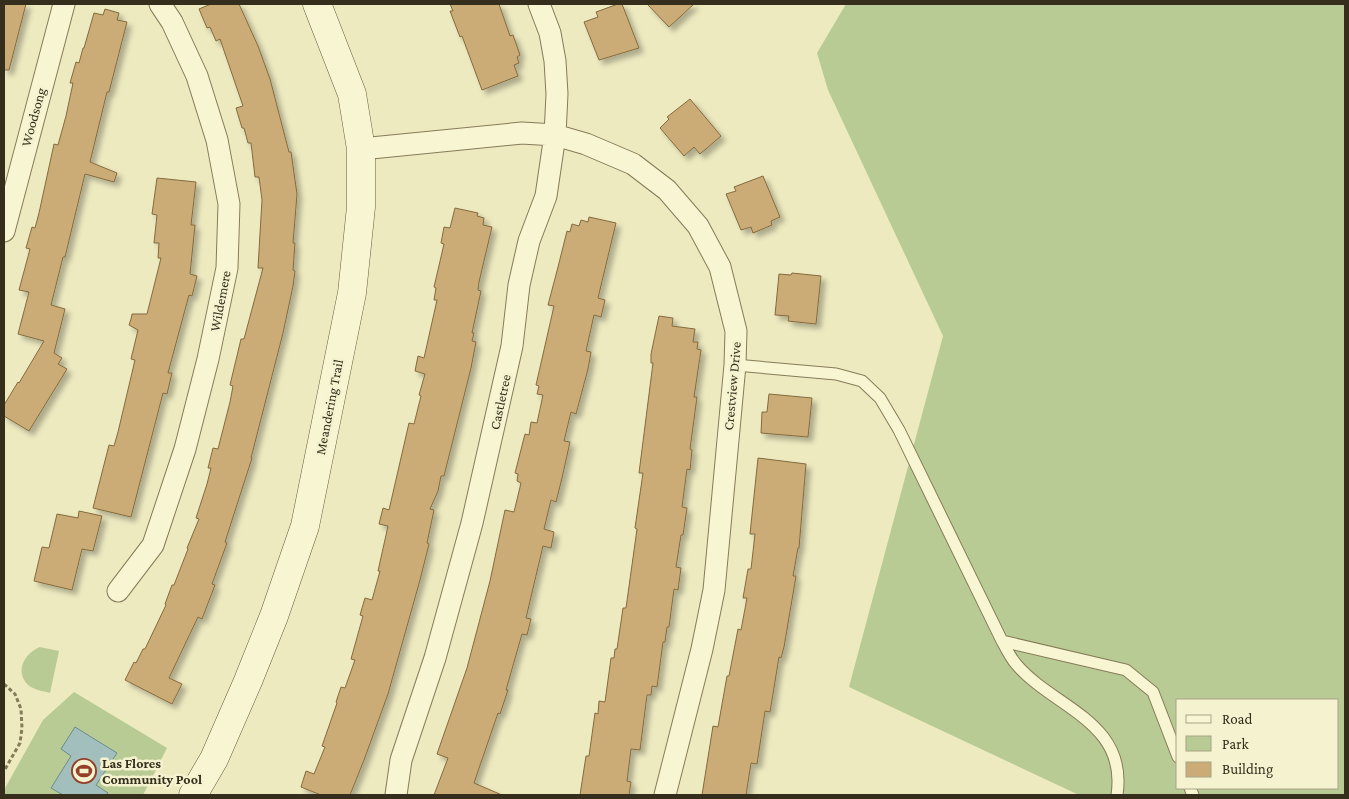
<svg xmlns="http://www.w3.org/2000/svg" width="1349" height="799" font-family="'Crimson Pro',serif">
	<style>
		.green { fill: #b8cb94; fill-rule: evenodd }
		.water { fill: #a3bfbd; stroke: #6a8d8c }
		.building { fill: #cbac76; stroke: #846a3e; filter: url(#shadow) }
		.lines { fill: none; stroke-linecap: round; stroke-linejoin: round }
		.lane-casing { stroke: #867b58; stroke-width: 13 }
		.street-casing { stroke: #867b58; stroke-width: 23 }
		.secondary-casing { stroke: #675b3c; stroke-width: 29 }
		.path { stroke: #867b58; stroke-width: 3; stroke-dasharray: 4 2.5; stroke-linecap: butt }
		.lane { stroke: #f8f5d3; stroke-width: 11 }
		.street { stroke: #f8f5d3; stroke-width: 21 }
		.secondary { stroke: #f8f5d3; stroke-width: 28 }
		.labels { text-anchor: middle; stroke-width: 5; stroke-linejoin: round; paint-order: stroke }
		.street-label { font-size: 14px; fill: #352e1d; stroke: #f5f2cf }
		.poi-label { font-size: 14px; font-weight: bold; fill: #352e1d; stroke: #f5f2cf; text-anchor: start }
	</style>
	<defs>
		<filter id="shadow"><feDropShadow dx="4.5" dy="4.5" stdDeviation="2.5" flood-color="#0004"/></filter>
	</defs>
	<rect width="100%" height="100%" fill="#edeac0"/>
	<!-- green -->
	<path class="green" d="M846 4H1345V795H1079L849 687 943 336 828 90 817 53ZM1178 700H1338V788H1178Z
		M40 647 59 651 50 693C43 691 34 690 28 685 14 671 25 653 40 647Z
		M74 692 167 748 143 795H4V790L43 720Z"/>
	<!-- water -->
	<path class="water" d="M75 727 117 753 96 785 108 793 106 795H63L51 788 71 756 61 749Z"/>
	<!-- building -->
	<path class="building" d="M4 4H26L9 70H4Z
		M211 4H239L258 46 270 79 289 152H291L297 194 293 243H295L293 270 295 271 293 286 283 333 251 458H252L225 542 227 543 212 584 215 585 202 619 198 617 169 678 182 684 172 704 125 680 134 662 136 663 143 649H145L166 605 165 604 172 585H174L188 549 187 548 199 519 196 518 207 484 211 468H208L213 448 218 449 230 402 233 386 230 385 241 339H244L263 268H258L262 200 259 177H255L251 143H248L244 128H242L236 108 243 106 220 39 216 41 210 27 207 28 199 9Z
		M450 4H499L510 36 513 35 520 55 517 57 519 63 514 65 518 76 482 90 462 36 460 37 450 11H453Z
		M618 4H622L639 48 599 60 584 22 598 17 596 12Z
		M647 4H694L669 27Z
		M105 9 119 13 117 20 127 22 109 92H107L90 162 117 173 114 182 85 174 65 257H63L51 305 65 309 54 353 62 358 58 364 67 369 29 431 4 416V405L18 382 19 383 44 341 18 334 29 292 19 290 30 249 26 248 32 227 35 228 39 213 54 144 58 145 66 116 73 83H70L76 62 79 63 83 48H84L94 13 103 15Z
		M690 99 721 136 700 154 694 147 684 156 660 128 669 119 667 117Z
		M763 176 780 217 771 221 772 225 753 233 751 227 741 230 726 194 736 191 734 187Z
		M157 178 196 182 191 225H195L190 274 197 276 192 296 189 295 168 373H172L167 394 163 393 131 517 93 508 109 445 114 446 118 432 135 360 131 359 138 330 129 325 131 319 132 314H147L161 258H158L159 243H154L157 215 152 214Z
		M455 208 478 213 477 216 484 218 483 225 492 227 479 282 478 290 481 291 472 333H474L472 341 476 342 471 368 444 476H441L438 491 430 509 434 510 427 543 429 544 420 580 388 694 364 760 350 795H321L301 787 306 771 314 774 325 747 322 746 337 703 336 702 341 687 345 688 355 660 351 659 363 616 360 615 365 598 372 600 380 571H378L388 526 379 524 383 508 389 510 409 423 414 424 421 396 419 395 425 374 415 371 418 356 424 358 437 300H434L436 288 434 287 444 244 441 243 444 227 450 228Z
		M589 217 616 223 598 298 605 300 601 317 594 315 586 351 591 352 588 369 576 414 571 412 564 441 570 442 562 478 556 502 551 500 544 529 554 532 551 548 543 546 526 618 531 619 527 635 522 634 506 690H508L500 714 498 713 474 783 502 795H434L448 758 437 754 467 668 490 581 505 510 514 512 521 483 517 481 518 474 515 473 525 434 529 435 531 422 537 423 543 395 537 394 539 386 536 385 554 306 548 305 558 267 567 231 570 232 572 224 579 226 581 220 588 222Z
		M792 273 821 276 816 324 788 321 789 316 775 315 779 274 791 275Z
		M659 316 673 318 672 326 695 329 693 342H698L697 349 701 350 694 397H697L690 449 692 450 690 470 687 469 682 507 687 508 683 535H681L676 567 681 568 678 590 674 589 669 627H667L665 642H663L657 687 652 686 651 695H647L640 750 631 749 627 781 631 782 629 795H580L586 756H589L595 713 598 714 599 701 605 702 611 658H614L615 649H617L623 608H626L637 529 635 528 643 473H639L653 363H651V354Z
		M769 394 812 398 808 437 761 433 762 412H767Z
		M758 458 806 464 799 548H798L793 576H796L784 647 781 658 779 657 770 712 765 711 757 764 751 763 746 795H702L713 726 718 727 727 676H729L738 629 741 630 747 598H743L748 569H751L755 534H750Z
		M79 511 102 516 93 551 82 549 72 590 34 581 42 547 49 548 57 514 78 518Z"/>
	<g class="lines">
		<defs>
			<path id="lane" d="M735 365 836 374 862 381 880 398 899 430 1002 641C1006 648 1010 657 1016 664 1053 708 1128 721 1117 795
				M1002 641 1126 670 1153 692 1178 757
				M1190 788 1193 795"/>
			<path id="street" d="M361 149 522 133 555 135 586 144 633 164 667 190 698 226 720 267 736 331 735 365 714 590 702 649 665 795
				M4 231 64 4
				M118 591 153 545 185 449 208 359 227 268 229 204 217 140 197 76 172 22 160 4
				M396 795 401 760 435 658 472 523 512 346 519 285 529 241 546 196 555 135 557 94 555 61 550 33 539 4"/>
			<path id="secondary" d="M193 795 214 759 248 681 274 616 305 526 352 293 361 207V149L352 94 317 4"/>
		</defs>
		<!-- lane casing -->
		<use href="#lane" class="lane-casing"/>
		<!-- street casing -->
		<use href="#street" class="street-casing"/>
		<!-- secondary casing -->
		<use href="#secondary" class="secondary-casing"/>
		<!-- path -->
		<path class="path" d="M4 684 15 694 21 709 22 728 20 743 4 771"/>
		<!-- lane -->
		<use href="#lane" class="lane"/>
		<!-- street -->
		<use href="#street" class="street"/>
		<!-- secondary -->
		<use href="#secondary" class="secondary"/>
	</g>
	<!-- icons -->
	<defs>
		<symbol id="stadium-ring" viewBox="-11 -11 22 22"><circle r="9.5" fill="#f5f2cf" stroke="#944029" stroke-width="1.5"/><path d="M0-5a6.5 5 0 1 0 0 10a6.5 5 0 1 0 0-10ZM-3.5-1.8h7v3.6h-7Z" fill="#944029"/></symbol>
	</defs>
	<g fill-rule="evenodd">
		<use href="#stadium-ring" x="70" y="757" width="28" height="28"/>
	</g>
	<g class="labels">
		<!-- street labels -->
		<g class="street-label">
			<text transform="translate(33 117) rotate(-75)" y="5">Woodsong</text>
			<text transform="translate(220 301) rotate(-79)" y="5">Wildemere</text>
			<text transform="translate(732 386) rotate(-85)" y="5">Crestview Drive</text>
			<text transform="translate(500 402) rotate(-78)" y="5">Castletree</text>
			<text transform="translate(329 407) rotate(-79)" y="5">Meandering Trail</text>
		</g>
		<!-- poi labels -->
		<g class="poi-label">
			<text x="102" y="768">Las Flores<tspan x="102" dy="16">Community Pool</tspan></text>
		</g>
	</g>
	<!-- border -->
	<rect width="1349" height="799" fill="none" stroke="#352e1d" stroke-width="10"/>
	<!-- legend -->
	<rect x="1176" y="699" width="162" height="90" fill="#f5f2cf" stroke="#a8a488"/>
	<rect x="1186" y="715" width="25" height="8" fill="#f8f5d3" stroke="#a8a488"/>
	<text x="1222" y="724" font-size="15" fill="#352e1d">Road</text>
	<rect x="1186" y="736" width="25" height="15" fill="#b8cb94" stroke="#a8a488"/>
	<text x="1222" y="749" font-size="15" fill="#352e1d">Park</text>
	<rect x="1186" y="762" width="25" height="15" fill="#cbac76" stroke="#a8a488"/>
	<text x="1222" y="774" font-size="15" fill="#352e1d">Building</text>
</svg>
